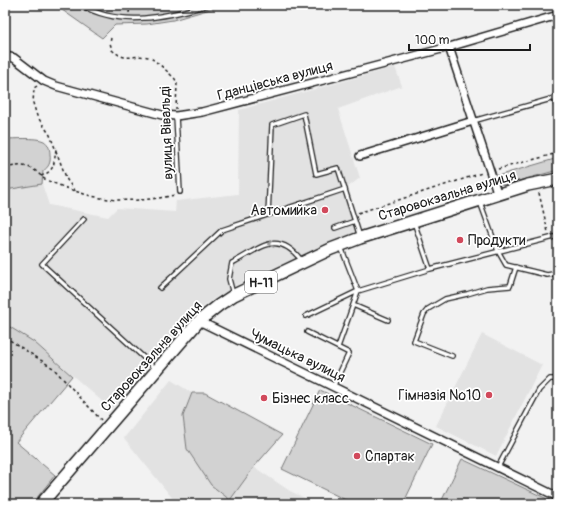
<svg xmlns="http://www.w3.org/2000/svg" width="563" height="509" font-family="Pangolin,sans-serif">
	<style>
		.built { fill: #e2e2e2 }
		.green { fill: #d2d2d2; stroke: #777 }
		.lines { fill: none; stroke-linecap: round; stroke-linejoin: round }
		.service-casing { stroke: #1c1c1c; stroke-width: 6 }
		.minor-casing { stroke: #1c1c1c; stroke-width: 10 }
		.primary-casing { stroke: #1c1c1c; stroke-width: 14 }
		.path { stroke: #1c1c1c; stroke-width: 1.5; stroke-dasharray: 3 3; stroke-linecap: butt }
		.service { stroke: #fff; stroke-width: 3.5 }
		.minor { stroke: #fff; stroke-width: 7 }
		.primary { stroke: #fff; stroke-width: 11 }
		.oneway { stroke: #999 }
		.poi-dot { fill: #d1495b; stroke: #fff; stroke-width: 1.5 }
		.labels { text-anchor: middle; stroke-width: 3.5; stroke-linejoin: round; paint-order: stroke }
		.shield { fill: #fff; stroke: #606060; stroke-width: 1 }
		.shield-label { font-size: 13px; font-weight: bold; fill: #1c1c1c }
		.street-label { font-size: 14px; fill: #1c1c1c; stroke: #fff }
		.poi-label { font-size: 14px; fill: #1c1c1c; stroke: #fff; text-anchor: start }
	</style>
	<rect width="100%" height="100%" fill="#f2f2f2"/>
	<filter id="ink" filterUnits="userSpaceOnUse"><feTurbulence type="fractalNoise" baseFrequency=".025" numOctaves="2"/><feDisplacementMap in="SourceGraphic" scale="8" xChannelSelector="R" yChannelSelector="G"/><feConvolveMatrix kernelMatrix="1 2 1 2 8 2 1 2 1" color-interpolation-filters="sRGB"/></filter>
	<g filter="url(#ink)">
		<!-- built -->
		<path class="built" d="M395 67 402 86 338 109 360 178 348 187 361 232 331 242 242 282 215 298 194 314 111 409 34 342 5 324V190L42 184 49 205 108 217 117 208 175 212 176 201 238 194 239 110Z
			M482 334 542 365 496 456 436 426Z
			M171 380 192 393 183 416 187 449 211 485 230 500 254 467 290 491 317 504H177L124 438Z"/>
		<!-- green -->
		<path class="green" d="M55 5H224L173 20 147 24 115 25 102 38Z
			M5 139C14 139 36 137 44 141 49 144 50 150 50 155 51 162 49 167 43 171L42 184 5 190Z
			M558 158V170L504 185 499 183 497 176Z
			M5 324 34 342 72 376 16 442 55 475 32 504H5Z
			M320 390 432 444 403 504H354L282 469Z
			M192 393H205L282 435 254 467 230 500 211 485 187 449 183 416Z
			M462 459 558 504H440Z"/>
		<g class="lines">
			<defs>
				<path id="service" d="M81 5C121 28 166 17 208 5
					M554 97 558 111
					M176 116 180 192
					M473 121 558 97
					M480 202 498 251 506 265 547 275 558 273
					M268 215 272 125 304 114 316 174 338 168 360 237
					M84 219 42 264 155 368
					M414 222 430 269
					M335 228 355 221
					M160 288 222 230 345 189
					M233 294 229 279 232 263C261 248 277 229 302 261
					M353 305 388 320
					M306 316 358 291 430 269 558 236
					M307 332 349 353 333 387
					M338 347 358 291 341 247
					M452 356 414 341 424 314 428 309 445 299 467 294 487 288 510 286 516 267
					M498 467 539 390 550 379H558"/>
				<path id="minor" d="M449 47 498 195
					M5 56 14 58 44 81 56 86 162 115 176 116 202 112 449 47 558 15
					M360 156 473 121
					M199 321 558 497"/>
				<path id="primary" d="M41 504 199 321 219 305 234 295 331 249 360 238 528 185 558 179"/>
			</defs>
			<!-- service casing -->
			<use href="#service" class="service-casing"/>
			<!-- minor casing -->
			<use href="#minor" class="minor-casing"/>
			<!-- primary casing -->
			<use href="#primary" class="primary-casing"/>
			<!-- path -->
			<path class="path" d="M129 13 130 5
				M111 38 110 43 112 50C127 63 132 54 148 57 155 59 170 74 175 79L177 83 176 109
				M37 86 34 88 33 103 37 116 50 135 67 180 76 192
				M5 168C17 165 27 164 37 172 40 175 43 178 46 180 56 184 68 189 78 192 110 203 142 202 175 195
				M498 169 558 153
				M41 176C55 171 54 163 56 149
				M539 193 548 232
				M358 213 482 173
				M5 337 53 368 101 420"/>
			<!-- service -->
			<use href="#service" class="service"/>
			<!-- minor -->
			<use href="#minor" class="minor"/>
			<!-- primary -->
			<use href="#primary" class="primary"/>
		</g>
		<!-- one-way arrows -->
		<defs><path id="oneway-chevron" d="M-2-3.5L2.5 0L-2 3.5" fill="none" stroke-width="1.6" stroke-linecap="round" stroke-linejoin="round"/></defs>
		<use class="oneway" href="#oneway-chevron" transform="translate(271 244) rotate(170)"/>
	</g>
	<!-- markers -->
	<g class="poi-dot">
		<circle cx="325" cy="210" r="4"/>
		<circle cx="460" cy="240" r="4"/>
		<circle cx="489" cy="395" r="4"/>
		<circle cx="264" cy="398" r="4"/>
		<circle cx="357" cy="456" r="4"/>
	</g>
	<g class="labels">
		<!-- shield labels -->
		<rect class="shield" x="245" y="271" width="32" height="22" rx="3"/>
		<g class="shield-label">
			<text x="261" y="287">Н-11</text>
		</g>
		<!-- street labels -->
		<g class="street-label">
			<text transform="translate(275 80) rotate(-15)" y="5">Гданцівська вулиця</text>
			<text transform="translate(166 133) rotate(-92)" y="5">вулиця Вівальді</text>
			<text transform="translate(447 195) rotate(-17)" y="5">Старовокзальна вулиця</text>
			<text transform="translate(298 355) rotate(26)" y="5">Чумацька вулиця</text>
			<text transform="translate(151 356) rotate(-48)" y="5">Старовокзальна вулиця</text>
		</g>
		<!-- poi labels -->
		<g class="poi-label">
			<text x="317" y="215" text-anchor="end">Автомийка</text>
			<text x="468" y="245">Продукти</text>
			<text x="481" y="400" text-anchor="end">Гімназія №10</text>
			<text x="272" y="403">Бізнес класс</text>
			<text x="365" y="461">Спартак</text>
		</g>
	</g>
	<!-- margin -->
	<rect width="563" height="509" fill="none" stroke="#fff" stroke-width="20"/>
	<rect x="10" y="10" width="543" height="489" fill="none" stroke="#1c1c1c" stroke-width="1.5" filter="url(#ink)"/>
	<!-- scale -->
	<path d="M409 44v6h121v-6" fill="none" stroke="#1c1c1c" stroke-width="2"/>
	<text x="415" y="44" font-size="12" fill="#1c1c1c" stroke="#ffffff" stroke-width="3" paint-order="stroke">100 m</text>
</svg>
